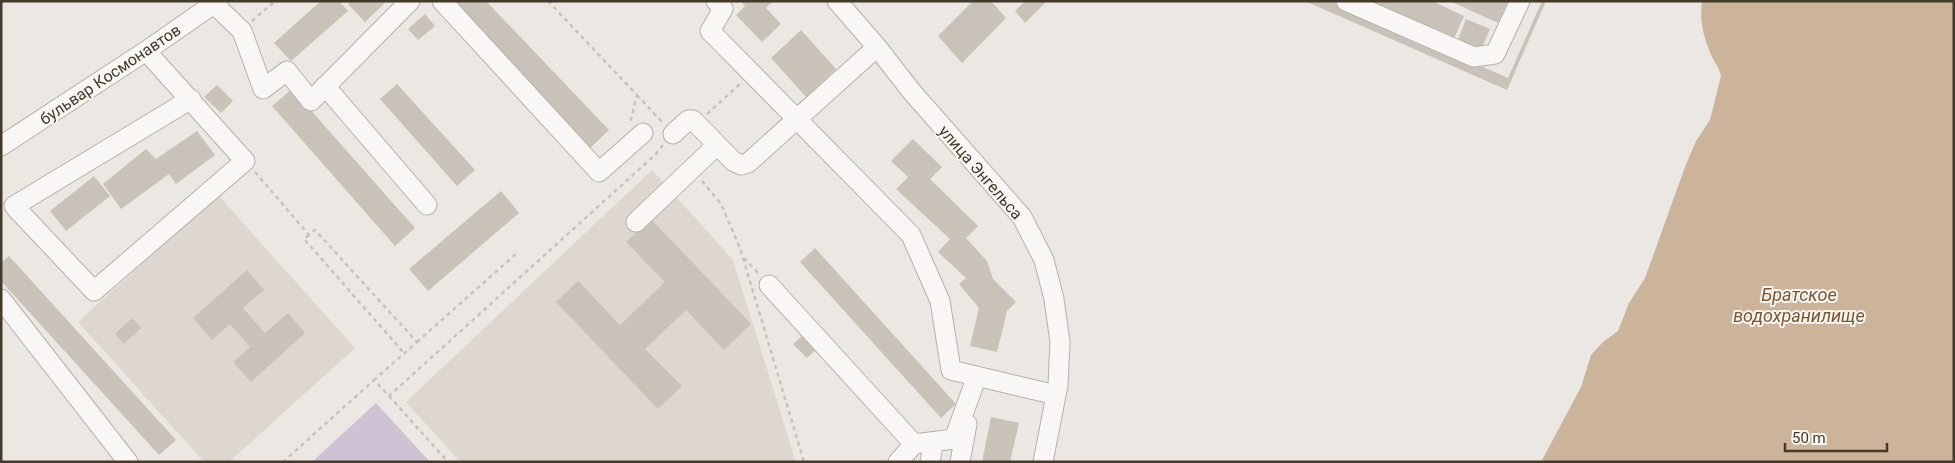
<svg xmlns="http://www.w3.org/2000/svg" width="1955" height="463" font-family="Roboto,sans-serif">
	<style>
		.built { fill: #ddd7d0 }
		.green { fill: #d0c2d5 }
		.water { fill: #ccb49b }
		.building { fill: #c9c2b9 }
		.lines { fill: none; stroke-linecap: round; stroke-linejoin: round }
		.minor-casing { stroke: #b6b0a7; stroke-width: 21 }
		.path { stroke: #c6c2bc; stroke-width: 2.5; stroke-dasharray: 4 4; stroke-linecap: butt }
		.minor { stroke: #f9f7f5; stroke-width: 19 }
		.labels { text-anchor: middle; stroke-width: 4; stroke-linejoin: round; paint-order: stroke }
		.street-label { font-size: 16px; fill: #443a29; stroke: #f8f5f2 }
		.water-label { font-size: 18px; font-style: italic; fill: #795831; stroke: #f8f5f2 }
	</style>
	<rect width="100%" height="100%" fill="#ebe7e2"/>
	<!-- built -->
	<path class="built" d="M652 170 733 260 796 462H460L406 402Z
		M218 195 355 348 229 462H204L78 322Z"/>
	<!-- green -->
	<path class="green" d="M376 403 430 462H312Z"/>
	<!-- water -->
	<path class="water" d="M1702 1H1954V462H1541L1581 387 1591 355 1603 342 1618 331 1629 303 1645 278 1685 167 1696 141 1710 120 1721 76C1719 68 1716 64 1712 57 1704 39 1699 21 1702 1Z"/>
	<!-- building -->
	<path class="building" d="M321 1H339L348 11 291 61 274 43Z
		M350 1H387L365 22 348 4Z
		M450 1H486L609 130 590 148Z
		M741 1H773L766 8 781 24 762 42 736 15 745 6Z
		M973 1H991L1006 18 962 63 938 36Z
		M1025 1H1047L1025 23 1015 11Z
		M1305 1H1333L1508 78 1542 1H1546L1507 90Z
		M1367 1H1432L1464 16 1453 41Z
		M1450 1H1508L1498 23Z
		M425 14 435 26 418 40 408 29Z
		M1466 19 1490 29 1480 52 1457 42Z
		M801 30 836 69 806 97 771 58Z
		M397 84 475 170 457 186 380 99Z
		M217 85 233 101 221 113 204 97Z
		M292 89 415 228 395 246 272 106Z
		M197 131 215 155 176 184 169 174 121 209 103 184 146 149 156 159Z
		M913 139 942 167 930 179 978 226 966 238 987 261 993 279 1016 302 1007 311 997 352 970 346 979 308 959 284 966 278 938 252 950 239 896 189 908 177 891 161Z
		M94 176 110 196 66 231 50 211Z
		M501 191 519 213 428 291 409 269Z
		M651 219 751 324 724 350 686 310 645 349 682 386 658 409 556 302 578 281 620 325 665 282 626 242Z
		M815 248 956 404 941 418 800 262Z
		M9 256 176 440 159 455 1 281V263Z
		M247 270 264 290 243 308 265 333 288 313 305 333 251 382 233 362 250 347 230 324 212 340 193 318Z
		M132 318 141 328 124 344 115 334Z
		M804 334 817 349 807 358 793 344Z
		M991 417 1019 423 1010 462H982Z"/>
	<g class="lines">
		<defs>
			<path id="minor" d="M442 1 599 172 643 133
				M716 1 723 9 710 31 911 235 940 301 951 370 1056 395
				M837 1 877 47 912 92 1022 217 1044 260 1054 299 1060 342 1058 385 1043 462
				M1346 1 1474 57 1495 54 1520 1
				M214 4 242 31 263 89 287 71 311 101 410 1
				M146 51 245 161 94 291 14 206 191 99
				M325 86 427 205
				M673 134 688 120H693L733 161 741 165 748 163 877 47
				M1 146 146 51 218 1
				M636 222 717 145
				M769 285 914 444
				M1 299 128 462
				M929 442 932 452 930 462
				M898 462 914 444 954 439 977 376
				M960 462 967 424"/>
		</defs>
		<!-- minor casing -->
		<use href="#minor" class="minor-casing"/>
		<!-- path -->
		<path class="path" d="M548 1 637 95 630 123
			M252 21 275 1
			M637 95 662 122
			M707 114 740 84
			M255 172 309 235 315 230 417 342 374 380
			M702 181 721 204 740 248 804 462
			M309 235 304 239 404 353
			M744 258 759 274
			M417 342 517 253
			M389 396 448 462
			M283 462 374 380 389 396 655 155 663 145"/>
		<!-- minor -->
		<use href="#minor" class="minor"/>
	</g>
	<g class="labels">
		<!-- street labels -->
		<g class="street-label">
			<text transform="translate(110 74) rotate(-34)" y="6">бульвар Космонавтов</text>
			<text transform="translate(981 172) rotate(49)" y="6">улица Энгельса</text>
		</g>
		<!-- water labels -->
		<g class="water-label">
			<text x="1799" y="301">Братское<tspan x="1799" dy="21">водохранилище</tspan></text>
		</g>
	</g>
	<!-- border -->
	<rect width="1955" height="463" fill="none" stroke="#443a29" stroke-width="5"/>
	<!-- scale -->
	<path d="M1785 443v8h102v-8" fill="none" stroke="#443a29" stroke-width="2.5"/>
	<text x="1792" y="443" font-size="15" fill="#443a29" stroke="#f8f5f2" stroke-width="4" paint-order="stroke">50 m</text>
</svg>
